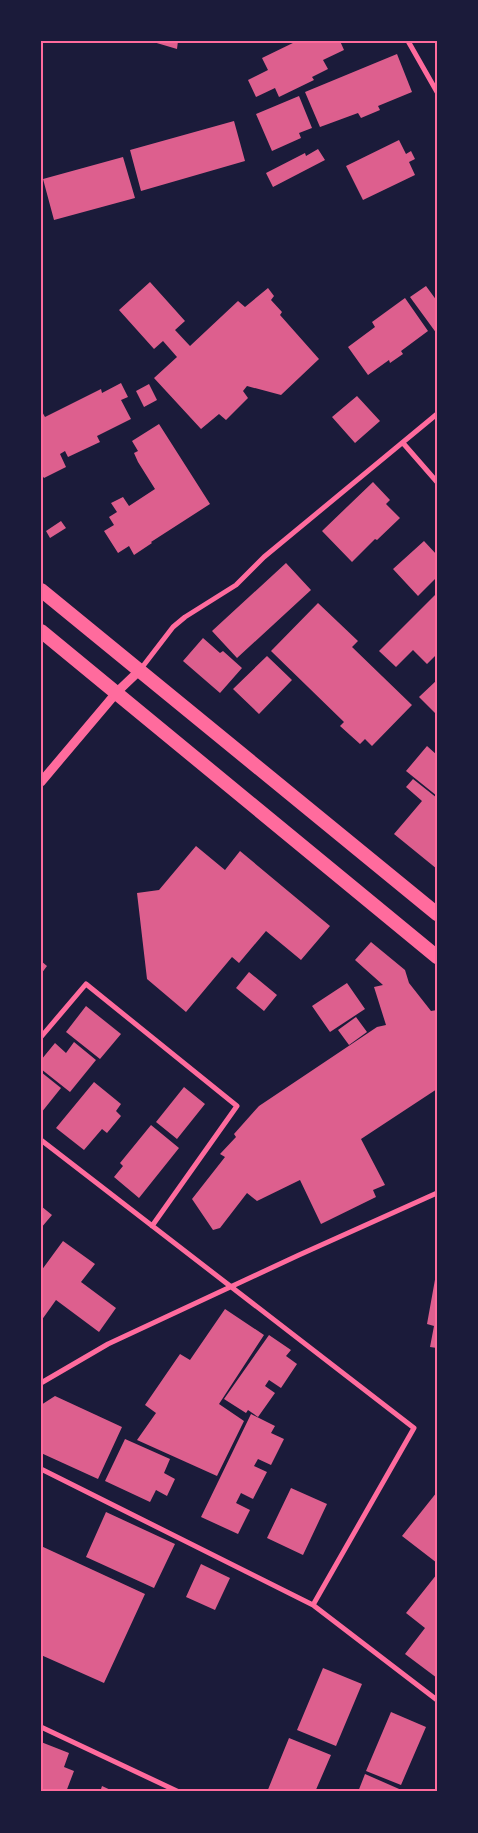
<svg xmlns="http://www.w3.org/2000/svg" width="478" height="1833" font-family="Karla,sans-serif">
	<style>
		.building { fill: #dd5f8e }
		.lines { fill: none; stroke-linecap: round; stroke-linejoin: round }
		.minor { stroke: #ff6b9d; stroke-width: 5 }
		.tertiary { stroke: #ff6b9d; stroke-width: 9 }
		.trunk { stroke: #ff6b9d; stroke-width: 14 }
		.neatline { fill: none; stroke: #ff6b9d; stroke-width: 2 }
	</style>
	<rect width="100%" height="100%" fill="#1b1b3a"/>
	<!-- building -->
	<path class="building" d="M150 41H178L177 49Z
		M297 41H340L344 50 323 60 328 69 312 77 314 80 279 97 275 88 256 97 248 80 268 70 262 58Z
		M397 54 412 92 378 106 380 110 361 118 358 113 320 127 305 92Z
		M299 96 312 128 299 133 301 138 272 151 256 114Z
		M234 121 245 161 141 191 130 150Z
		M399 140 406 154 411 151 415 159 409 162 415 175 363 200 346 166Z
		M318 149 325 160 273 187 266 173 305 153 306 156Z
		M123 157 135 198 54 220 43 179Z
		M150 282 185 321 175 330 190 346 238 301 245 307 268 288 274 296 271 300 282 312 280 315 319 359 281 395 247 386 243 391 248 398 226 420 219 414 201 429 154 378 177 357 163 341 154 349 119 310Z
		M426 286 437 301V334L410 297Z
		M405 298 428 331 401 351 403 354 390 363 389 360 368 375 348 347 375 327 372 322Z
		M121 383 128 397 121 400 131 419 97 436 100 442 68 457 65 451 60 454 66 467 44 478 41 474V410L45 417 101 389 102 393Z
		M149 384 157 400 144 407 136 391Z
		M357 396 380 421 355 443 332 417Z
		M159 424 210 504 151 542 152 543 134 555 129 546 118 553 104 531 114 525 109 517 117 512 111 503 123 497 129 506 155 489 138 462 134 453 138 451 132 441Z
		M373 482 390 500 386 504 400 518 377 540 375 539 352 562 322 531Z
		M61 521 66 528 50 538 46 531Z
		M424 541 437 555V577L418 596 393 569Z
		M286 563 311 590 237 658 212 631Z
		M437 593V654L427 664 413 650 396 667 379 651Z
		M318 603 358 641 352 647 412 705 372 746 365 739 360 744 340 726 344 722 271 651Z
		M203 638 220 653 223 651 242 668 220 693 183 661Z
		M267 656 292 680 259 714 233 689Z
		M437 680V715L419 697Z
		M427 746 437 755V796L406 771Z
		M413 779 437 798V869L394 834 422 801 406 787Z
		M196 846 225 870 240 851 330 926 301 960 266 931 239 963 232 957 186 1012 147 979 137 893 159 890Z
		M371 942 405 970 409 983 431 1011 437 1010V1089L361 1139 385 1185 373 1190 376 1197 321 1224 300 1180 257 1201 247 1193 220 1228 213 1230 192 1199 225 1157 220 1154 236 1137 234 1134 259 1106 377 1027 386 1025 374 987 383 985 355 960Z
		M41 961 47 966 41 974Z
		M249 972 277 995 264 1011 236 988Z
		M347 983 365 1009 330 1032 312 1006Z
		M86 1006 121 1034 100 1059 66 1032Z
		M356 1017 367 1032 349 1045 338 1030Z
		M74 1042 96 1060 70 1092 41 1069V1060L55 1043 66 1053Z
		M41 1072 61 1088 41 1113Z
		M94 1082 121 1104 116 1111 121 1116 107 1133 102 1129 84 1150 56 1128Z
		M184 1087 205 1104 177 1139 156 1122Z
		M151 1125 179 1148 139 1198 114 1177 123 1166 120 1163Z
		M41 1206 52 1215 41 1228Z
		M63 1241 95 1264 81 1282 116 1308 99 1332 56 1300 41 1321V1271Z
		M436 1274H437V1348L430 1347 434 1326 427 1324Z
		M225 1309 264 1335 219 1404 244 1421 217 1476 137 1440 156 1413 145 1405 180 1354 190 1360Z
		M269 1335 291 1350 286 1356 297 1364 281 1388 269 1380 265 1386 275 1393 258 1417 248 1410 246 1413 224 1399Z
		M55 1396 122 1427 98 1479 41 1453V1405Z
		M251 1414 275 1426 271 1433 284 1439 271 1465 258 1459 254 1466 267 1472 253 1499 241 1493 236 1503 250 1510 238 1534 201 1517Z
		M125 1439 170 1459 164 1473 175 1479 167 1496 156 1490 150 1502 105 1481Z
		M291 1488 327 1504 303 1555 267 1538Z
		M437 1492V1563L402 1536Z
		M106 1512 175 1544 154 1588 86 1557Z
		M41 1546 145 1594 104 1683 41 1655Z
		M201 1564 230 1578 215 1610 186 1597Z
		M437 1574V1678L405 1654 425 1628 406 1613Z
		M323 1668 362 1684 336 1746 297 1730Z
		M391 1712 426 1727 401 1785 366 1771Z
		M289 1738 331 1755 315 1792H267Z
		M41 1742 69 1753 64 1767 74 1771 66 1792H41Z
		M365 1774 406 1792H358Z
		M102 1786 115 1792H100Z"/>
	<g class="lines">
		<!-- minor -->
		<path class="minor" d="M408 41 437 92
			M403 443 437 482
			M140 670 173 627 185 617 236 585 264 557 437 414
			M41 1037 86 984 237 1106 152 1226
			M41 1140 414 1428 313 1605
			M41 1383 108 1344 299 1255 437 1193
			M41 1469 313 1605 437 1700
			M41 1727 179 1792"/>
		<!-- tertiary -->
		<path class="tertiary" d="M41 782 117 692 139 671"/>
		<!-- trunk -->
		<path class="trunk" d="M41 590 437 914
			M41 631 437 957"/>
	</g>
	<!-- border -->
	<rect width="478" height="1833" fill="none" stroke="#1b1b3a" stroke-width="85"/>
	<rect x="42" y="42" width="394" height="1748" class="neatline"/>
</svg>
